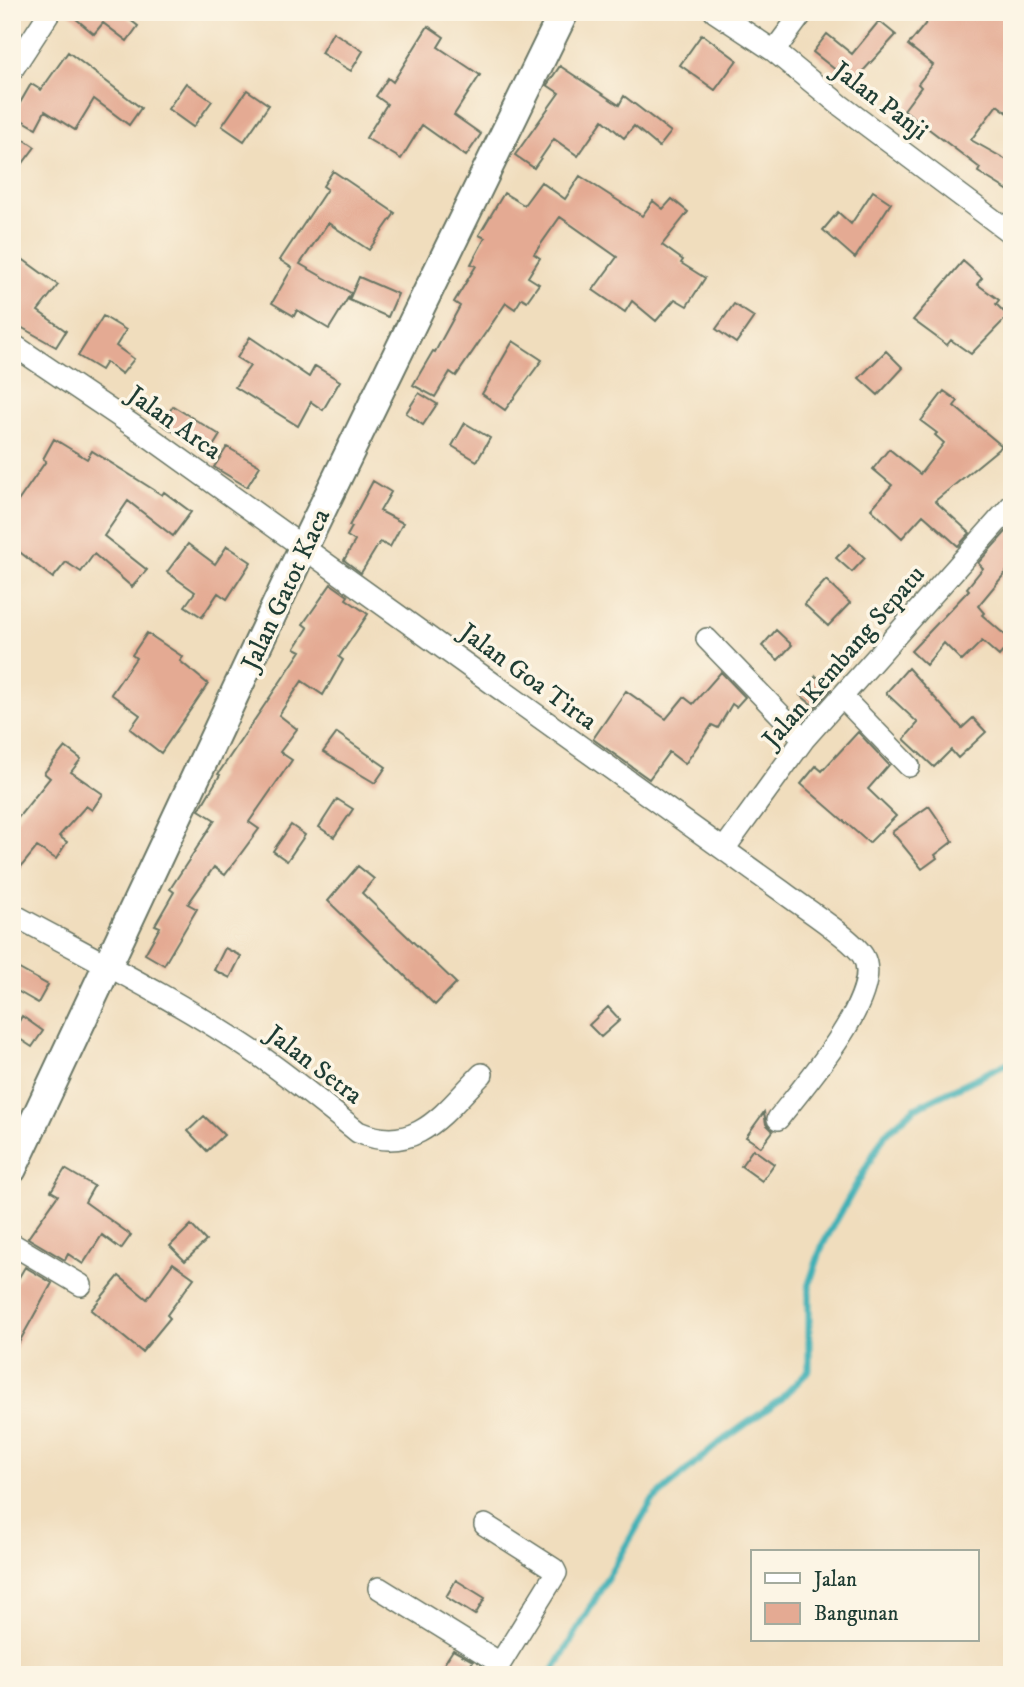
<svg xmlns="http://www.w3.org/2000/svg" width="1024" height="1687" font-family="'IM FELL DW Pica',serif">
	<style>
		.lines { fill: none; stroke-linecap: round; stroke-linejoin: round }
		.stream { stroke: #3fb0b6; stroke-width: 7 }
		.building { fill: #e4aa93 }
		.minor-casing { stroke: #687564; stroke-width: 24 }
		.secondary-casing { stroke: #687564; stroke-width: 32 }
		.minor { stroke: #fff; stroke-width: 21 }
		.secondary { stroke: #fff; stroke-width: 28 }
		.labels { text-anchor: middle; stroke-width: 7; stroke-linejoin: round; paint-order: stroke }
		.street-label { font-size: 26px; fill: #1f3d34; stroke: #fcf5e5 }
	</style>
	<rect width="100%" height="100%" fill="#fcf5e5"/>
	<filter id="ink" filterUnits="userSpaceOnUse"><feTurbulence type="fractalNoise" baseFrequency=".0143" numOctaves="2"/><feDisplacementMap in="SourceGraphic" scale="14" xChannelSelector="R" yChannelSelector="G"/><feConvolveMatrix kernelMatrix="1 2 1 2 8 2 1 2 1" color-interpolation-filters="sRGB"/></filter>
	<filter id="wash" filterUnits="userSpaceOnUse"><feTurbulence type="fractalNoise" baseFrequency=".00686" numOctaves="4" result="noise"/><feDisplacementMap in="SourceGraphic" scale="28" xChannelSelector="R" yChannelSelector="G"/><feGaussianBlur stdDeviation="1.57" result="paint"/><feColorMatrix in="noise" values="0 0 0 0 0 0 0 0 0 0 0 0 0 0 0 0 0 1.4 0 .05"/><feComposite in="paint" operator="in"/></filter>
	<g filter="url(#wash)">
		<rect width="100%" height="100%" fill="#f0ddbd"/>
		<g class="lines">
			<!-- stream -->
			<path class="stream" d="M551 1675 652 1501 715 1446 781 1399 809 1370V1284L823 1244 885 1134 915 1108 1012 1061"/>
		</g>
		<g id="blocks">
			<!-- building -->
			<path class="building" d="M68 12H120L138 26 127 41 103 23 94 34Z
				M935 12H1012V116L997 105 971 140 1012 163V193L978 172 980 168 904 110 921 87 918 84 933 65 908 45Z
				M879 21 896 35 852 83 813 52 827 34 852 54Z
				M428 26 444 37 438 47 480 75 454 115 481 134 466 156 422 125 401 159 366 138 387 104 376 96 388 78 393 82Z
				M333 32 363 51 351 71 321 53Z
				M702 34 737 60 715 90 680 65Z
				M68 52 141 108 129 125 94 99 75 130 45 111 36 128 13 115 31 84 41 90Z
				M560 66 619 105 624 96 671 132 659 147 634 126 624 138 603 120 578 156 554 139 534 168 515 155 559 93 547 85Z
				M186 83 212 101 193 127 168 109Z
				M247 90 269 105 244 141 222 126Z
				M19 136 35 147 23 163 12 155V146Z
				M333 171 395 213 369 250 328 223 300 264 351 293 329 329 297 310 294 316 272 303 292 268 280 260 327 189 323 186Z
				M580 176 642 216 653 201 663 209 672 199 688 212 662 245 683 260 681 263 705 278 687 306 675 299 656 321 632 301 625 312 593 290 617 257 560 217 534 254 540 258 528 277 539 284 527 301 522 298 515 309 506 303 456 376 450 372 435 397 413 385 433 351 435 352 460 306 454 302 476 266 471 264 485 238 479 235 504 193 524 205 541 182 565 199Z
				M873 191 891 203 855 258 823 230 838 212 851 224Z
				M21 258 58 285 38 311 66 331 56 347 12 322V270Z
				M963 261 982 278 977 284 999 300 996 304 1008 316 971 354 951 340 947 345 913 320Z
				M359 277 398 294 388 317 349 300Z
				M734 304 754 317 736 343 716 329Z
				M103 316 126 330 116 346 134 359 122 374 106 362 101 370 78 356Z
				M250 337 309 377 315 366 340 381 323 410 311 402 298 426 235 387 250 366 237 358Z
				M513 341 542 360 505 410 482 394Z
				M886 351 903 368 878 395 859 378Z
				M944 391 958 401 954 406 1002 446 935 501 970 533 958 546 923 515 902 538 871 509 892 485 873 469 889 449 920 474 944 443 935 435 937 433 921 421Z
				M419 393 437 404 423 425 406 413Z
				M173 406 220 435 209 453 161 424Z
				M465 423 490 438 477 461 452 446Z
				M54 439 87 459 92 451 162 495 164 492 191 512 173 536 128 501 104 536 147 570 132 587 94 554 81 572 66 562 53 578 12 546V510L46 461 43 459Z
				M227 447 260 466 247 487 214 467Z
				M373 481 391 492 380 511 403 523 390 547 380 542 361 573 344 560 355 541 347 536 352 527 349 526Z
				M1012 525V565L978 606 984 613 982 615 1012 641 999 656 982 641 962 661 944 643 926 665 911 651 969 590 967 588 983 568 978 563Z
				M188 544 215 564 227 546 251 562 227 599 218 593 202 617 185 606 195 592 167 572Z
				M850 544 865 558 852 572 836 558Z
				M826 580 850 603 828 626 804 604Z
				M331 584 348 596 346 599 368 614 339 657 343 660 323 695 302 681 279 715 297 729 280 752 292 760 249 822 259 829 225 875 214 867 188 904 197 909 164 965 145 954 160 927 155 925 174 892 170 889 215 820 199 810 220 775 218 774 301 651 295 648 308 628 303 624Z
				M776 630 792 645 778 660 762 646Z
				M147 633 183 657 180 661 208 684 161 753 130 729 140 715 111 694 136 658 132 655Z
				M908 668 962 728 973 718 986 732 958 758 951 750 934 767 904 739 918 723 886 693Z
				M721 672 745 697 736 707 732 704 718 728 712 725 685 764 669 752 649 779 593 739 626 691 666 719 684 697 693 704Z
				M816 676 831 689 815 707 800 695Z
				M858 732 889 765 868 789 896 816 869 843 801 784 816 766 822 771Z
				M337 733 386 767 375 783 323 752Z
				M65 747 81 759 71 772 103 794 92 810 86 806 59 836 67 842 56 859 37 847 12 878V825L50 778 44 773Z
				M337 799 353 809 334 837 319 827Z
				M929 806 953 841 935 855 937 858 922 869 892 832Z
				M291 825 305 835 287 861 273 851Z
				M358 866 374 879 362 893 456 983 435 1005 328 901Z
				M225 948 241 956 230 978 214 970Z
				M12 965 48 985 38 1003 12 988Z
				M608 1007 620 1020 601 1037 589 1025Z
				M22 1016 43 1031 32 1047 12 1034Z
				M764 1112 766 1124 773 1131 761 1147 746 1137Z
				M204 1116 224 1135 207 1151 188 1131Z
				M753 1149 774 1164 762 1181 741 1166Z
				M65 1169 94 1186 85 1202 131 1235 121 1249 102 1235 83 1264 68 1254 65 1260 28 1238 58 1195 51 1191Z
				M191 1225 206 1241 185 1261 170 1246Z
				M173 1263 194 1278 167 1315 170 1318 142 1352 91 1310 119 1276 147 1299Z
				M25 1267 52 1283 12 1355V1289Z
				M456 1580 485 1598 475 1615 446 1597Z
				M453 1650 473 1661 464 1675H437Z"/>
		</g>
	</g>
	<g filter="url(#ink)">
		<use href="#blocks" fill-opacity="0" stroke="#687564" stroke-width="2"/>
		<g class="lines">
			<defs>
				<path id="minor" d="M715 12 774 51 840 105 1012 234
					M774 51 803 12
					M12 70 50 12
					M12 344 144 433 783 892C801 906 852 938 863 956 886 994 801 1089 778 1119
					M707 639 804 739
					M843 698 909 766
					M724 849 804 739 1012 505
					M12 914C95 959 179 1001 257 1054 292 1078 325 1106 358 1132 417 1157 445 1111 482 1074
					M12 1244 81 1285
					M485 1525 554 1569 556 1573 493 1675
					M379 1588 500 1663"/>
				<path id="secondary" d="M12 1169 303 548 564 12"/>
			</defs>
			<!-- minor casing -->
			<use href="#minor" class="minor-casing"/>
			<!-- secondary casing -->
			<use href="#secondary" class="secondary-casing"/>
			<!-- minor -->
			<use href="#minor" class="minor"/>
			<!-- secondary -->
			<use href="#secondary" class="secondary"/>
		</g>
	</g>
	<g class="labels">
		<!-- street labels -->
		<g class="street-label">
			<text transform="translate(881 100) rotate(37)" y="9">Jalan Panji</text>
			<text transform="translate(175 422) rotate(35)" y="9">Jalan Arca</text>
			<text transform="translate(285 589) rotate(-65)" y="9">Jalan Gatot Kaca</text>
			<text transform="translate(843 656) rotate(-49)" y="9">Jalan Kembang Sepatu</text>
			<text transform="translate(529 676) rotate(36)" y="9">Jalan Goa Tirta</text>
			<text transform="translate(315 1064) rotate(37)" y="9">Jalan Setra</text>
		</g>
	</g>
	<!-- margin -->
	<rect width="1024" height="1687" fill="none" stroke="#fcf5e5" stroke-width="42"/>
	<!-- legend -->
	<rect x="751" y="1550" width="228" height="91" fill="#fcf5e5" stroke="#a4ab9e" stroke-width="2"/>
	<rect x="765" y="1573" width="35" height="10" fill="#ffffff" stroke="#a4ab9e" stroke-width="2"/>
	<text x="814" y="1586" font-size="21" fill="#1f3d34">Jalan</text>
	<rect x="765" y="1603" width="35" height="21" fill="#e4aa93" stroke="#a4ab9e" stroke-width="2"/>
	<text x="814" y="1620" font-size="21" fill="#1f3d34">Bangunan</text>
</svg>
